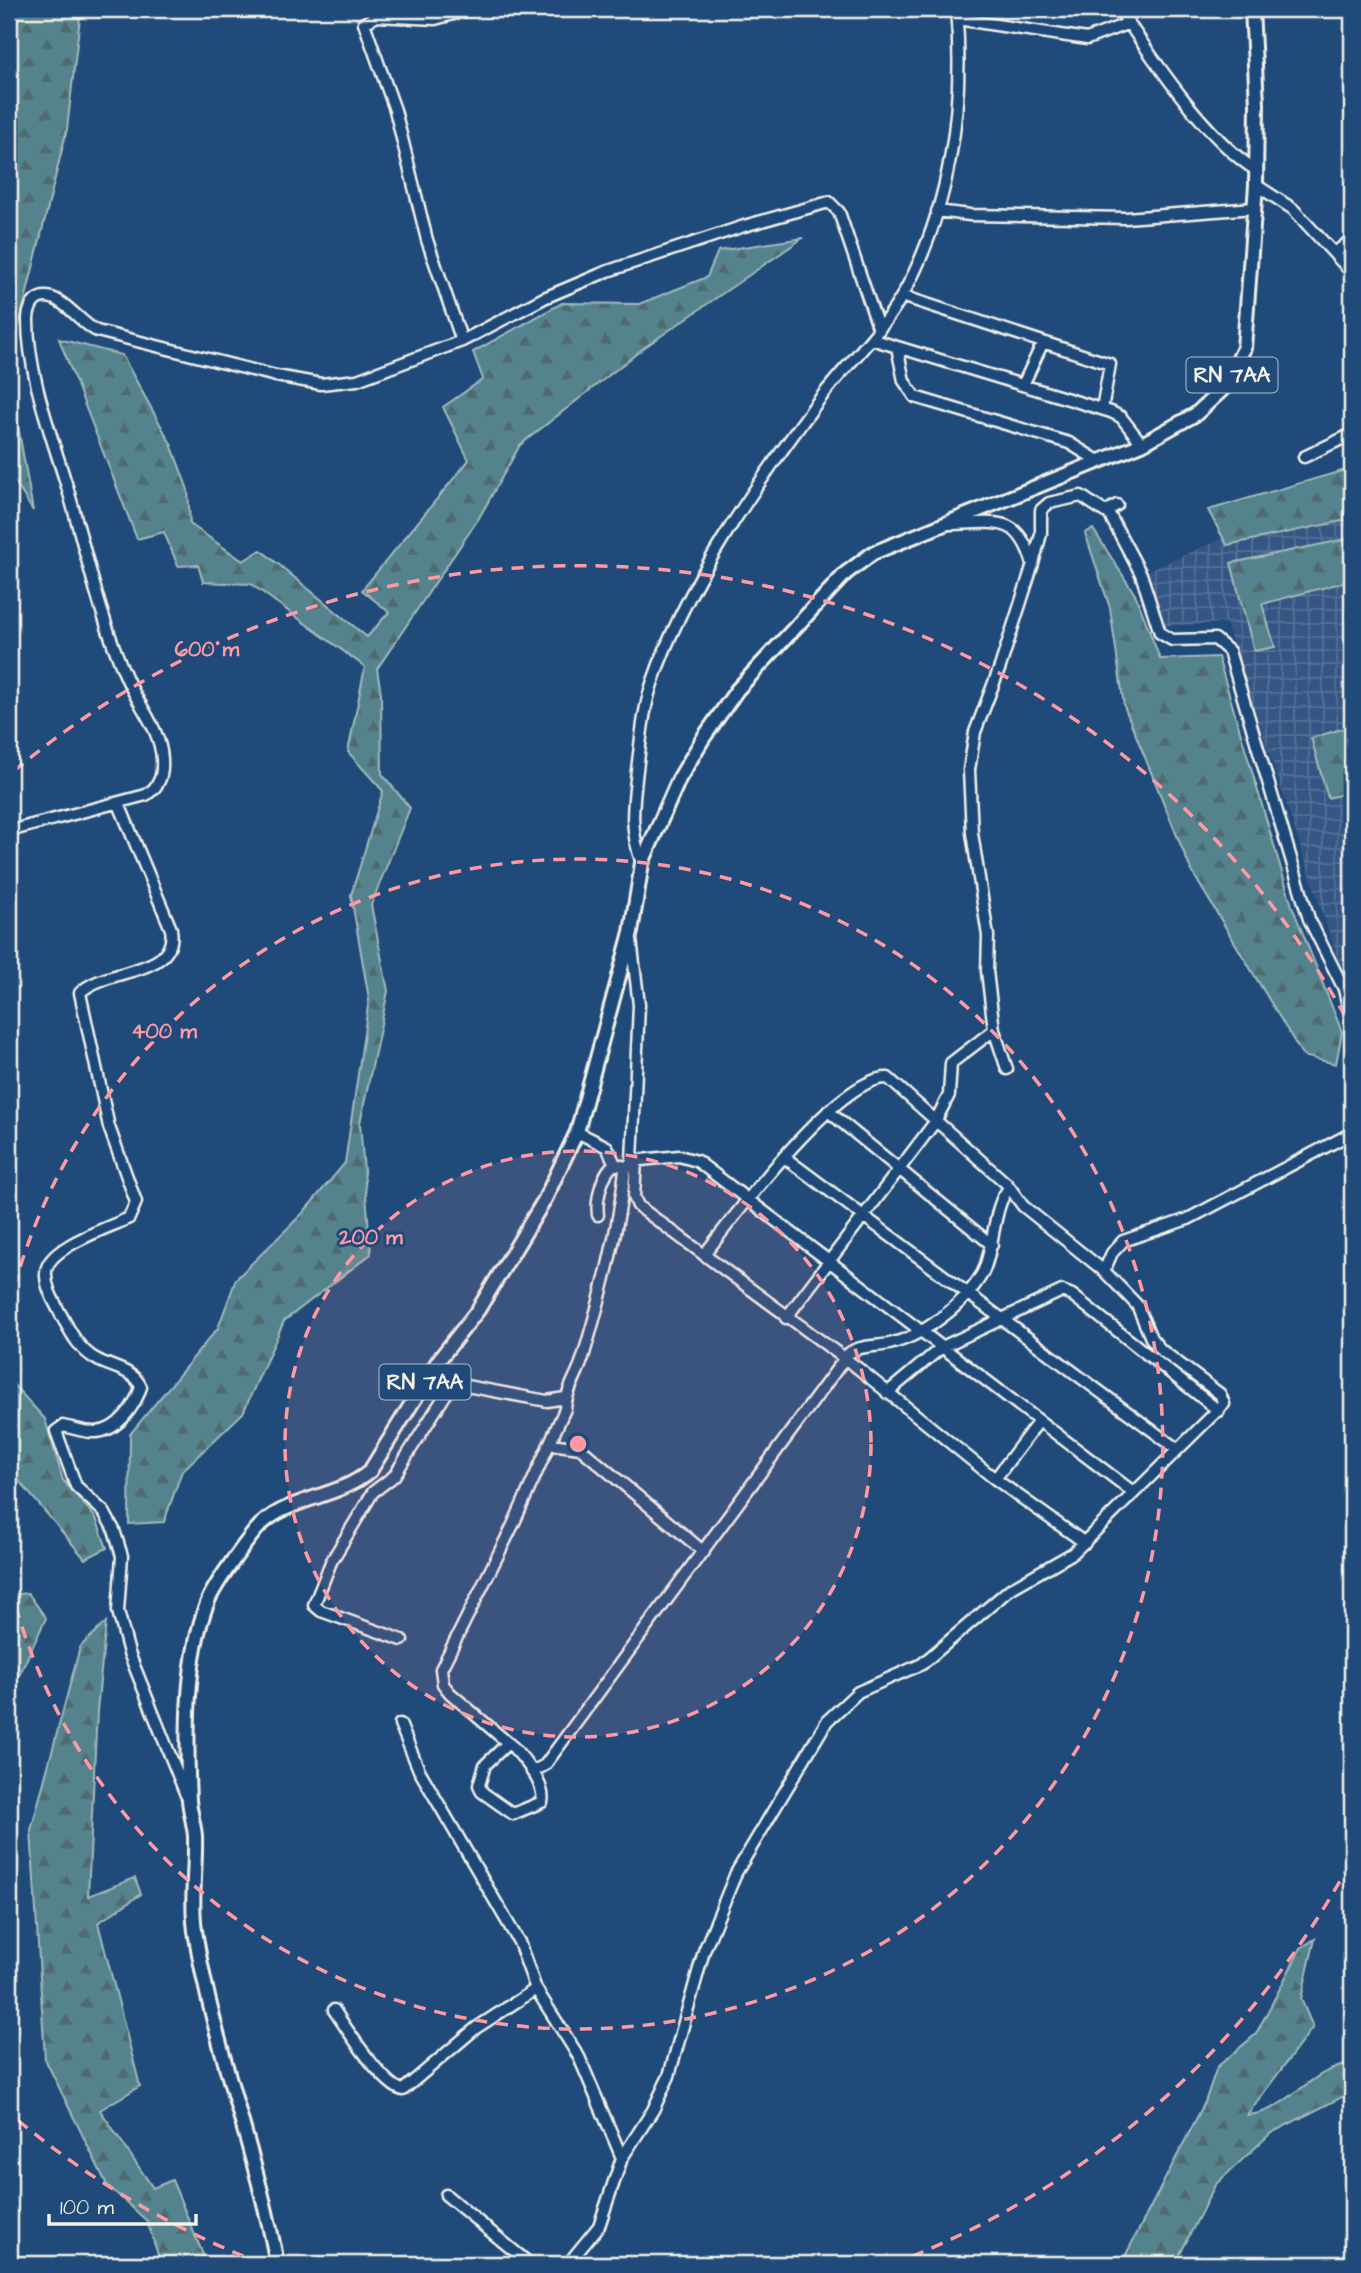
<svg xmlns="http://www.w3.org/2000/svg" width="1361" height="2273" font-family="'Architects Daughter',sans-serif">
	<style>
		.industrial { fill: url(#industrial-grid) }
		.forest { fill: url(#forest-firs); stroke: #a4baba; stroke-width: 2 }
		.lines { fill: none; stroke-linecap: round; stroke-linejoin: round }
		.minor-casing { stroke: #f4f1e8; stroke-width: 15 }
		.major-casing { stroke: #f4f1e8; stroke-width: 18 }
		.minor { stroke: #1f4a7a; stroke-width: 10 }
		.major { stroke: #1f4a7a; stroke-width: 12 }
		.ring { fill: none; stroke: #ff9aa2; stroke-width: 3.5; stroke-dasharray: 12 9 }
		.labels { text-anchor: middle; stroke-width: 6; stroke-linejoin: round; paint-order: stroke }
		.shield { fill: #1f4a7a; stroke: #b4bfc7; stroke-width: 2 }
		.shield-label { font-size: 21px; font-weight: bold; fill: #f4f1e8 }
		.centre { fill: #ff9aa2; stroke: #1f4a7a; stroke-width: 3.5 }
		.ring-label { font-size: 21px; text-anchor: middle; font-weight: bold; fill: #ff9aa2; stroke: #1f4a7a; stroke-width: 6; stroke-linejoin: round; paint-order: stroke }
	</style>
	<defs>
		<pattern id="industrial-grid" width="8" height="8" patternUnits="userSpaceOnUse" patternTransform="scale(1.75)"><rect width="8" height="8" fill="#365684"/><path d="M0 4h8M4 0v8" fill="none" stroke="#546f95"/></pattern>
		<pattern id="forest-firs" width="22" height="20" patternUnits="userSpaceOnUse" patternTransform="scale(1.75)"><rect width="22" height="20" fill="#54838d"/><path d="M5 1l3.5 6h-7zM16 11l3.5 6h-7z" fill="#506b71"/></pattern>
	</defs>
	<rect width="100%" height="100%" fill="#1f4a7a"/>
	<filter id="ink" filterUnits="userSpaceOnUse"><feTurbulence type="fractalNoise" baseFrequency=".0143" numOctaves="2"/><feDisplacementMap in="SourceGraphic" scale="14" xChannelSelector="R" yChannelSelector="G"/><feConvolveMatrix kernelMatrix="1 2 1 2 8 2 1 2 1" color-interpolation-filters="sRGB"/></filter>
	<g filter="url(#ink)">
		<!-- industrial -->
		<path class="industrial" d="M1352 482V1001L1226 623 1161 626 1143 573Z"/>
		<!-- forest -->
		<path class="forest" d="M9 9H81L67 129 9 366Z
			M803 238 645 347 520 445 479 518 377 669 381 693 382 774 410 808 371 905 388 991 360 1123 371 1254 284 1321 243 1413 182 1471 164 1522 129 1524 130 1434 218 1328 236 1279 302 1214 345 1163 369 999 351 895 383 791 348 752 365 667 251 584 203 582 198 565 178 566 164 532 137 539 59 339 122 355 171 444 188 490 190 524 243 561 261 550 367 637 389 612 362 590 469 460 443 407 483 379 473 352 562 303 639 304 707 277 718 251Z
			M9 374 33 511 9 472Z
			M1352 468V519L1227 545 1208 510Z
			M1093 529 1136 596 1160 659 1218 657 1292 906 1342 1032 1336 1064 1303 1056 1191 870 1124 706 1110 608 1085 533Z
			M1347 539 1352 580 1262 604 1275 647 1254 651 1231 563Z
			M1352 726V791L1328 798 1311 738Z
			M9 1380 45 1419 63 1480 96 1518 107 1548 85 1559 9 1469Z
			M28 1593 46 1618 9 1697V1595Z
			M106 1622 97 1711 88 1896 135 1878 141 1894 98 1923 140 2086 100 2110 153 2188 172 2180 207 2264H161L147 2221 107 2185 45 2059 31 1830 80 1647Z
			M1315 1939 1301 1999 1313 2027 1247 2115C1289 2112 1309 2068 1352 2064V2092L1271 2133 1215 2185 1175 2264H1121L1205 2102 1217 2067 1256 2034 1301 1948Z"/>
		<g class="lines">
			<defs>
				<path id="minor" d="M1119 9C1153 59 1206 139 1256 170
					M957 19 1087 39 1129 23
					M1256 185 1293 209 1352 273
					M937 211 970 215 1126 218 1254 208
					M1335 253 1352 239
					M902 296 1110 364 1102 409
					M871 339 1111 412 1121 417 1142 444
					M462 341 427 240 395 110 364 23 377 16 435 19 472 9
					M897 347 904 381 915 397 1069 443 1100 462
					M1023 385 1043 342
					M1304 457 1352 434
					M1108 512 1141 574 1160 633 1172 640 1215 639 1229 651 1309 919 1344 989 1352 1023
					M949 524C996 524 1017 512 1033 564
					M119 804 171 929C179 977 104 967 80 993L109 1127 136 1202 129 1218C109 1228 47 1247 46 1272 45 1287 54 1301 60 1313 70 1331 78 1349 96 1359 111 1368 133 1369 141 1387 135 1406 118 1431 96 1432 86 1433 73 1428 63 1426L56 1431 76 1486 104 1512 114 1530 122 1556 118 1611 129 1653 186 1795
					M9 831 146 795C160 786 163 775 162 759 160 728 138 705 126 677 100 618 86 552 68 490 52 436 28 376 28 320 28 311 32 301 40 298 60 291 80 324 97 331L276 376 321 384 357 380 462 341 544 298 608 271 744 226 829 202 839 212 879 330
					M642 863C629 829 633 805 637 770 641 740 643 709 653 681 685 587 751 492 810 412 838 372 877 339 902 296 950 211 965 105 956 9
					M631 939 639 1005 632 1161
					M1007 1069 994 1030 987 971 988 936 972 833 969 770 975 732 1000 667 1033 564 1041 534V510L1049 503 1081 496 1105 512 1117 505
					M828 1111 992 1245
					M577 1132 607 1147 615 1164
					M784 1157 1177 1449
					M636 1160 634 1197 638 1206 859 1369 995 1479 1085 1543
					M598 1215C596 1200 602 1172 615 1164L625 1167
					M1104 1271 1112 1253 1123 1241 1188 1219 1352 1133
					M786 1318 935 1122 949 1095 951 1063 994 1030
					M887 1393 942 1347 1062 1291 1072 1295 1219 1411
					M551 1444 580 1448 704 1552
					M995 1479 1039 1421
					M402 1640 321 1611 314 1605 331 1562 373 1492 394 1476 451 1386 461 1385 547 1401 565 1398
					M400 1724 419 1770 519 1942 536 1989 579 2057 622 2158 599 2226 568 2264
					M508 1743 485 1765 479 1785 482 1792 513 1814 542 1802C546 1785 524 1759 513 1747L508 1743 450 1693 443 1684 441 1669 513 1525 565 1409C566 1389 579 1374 584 1354 602 1293 618 1233 625 1170L632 1161 679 1156 697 1161 1133 1492
					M532 1772 545 1765 848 1354C859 1345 875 1347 889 1344 922 1337 965 1304 982 1274 994 1253 993 1201 1010 1188
					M334 2010C346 2028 384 2087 403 2090L476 2028 536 1989
					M622 2158 653 2110 669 2076 704 1951 736 1873 827 1721 858 1692 922 1664 1010 1589 1073 1553 1224 1404 1220 1394 1161 1350 1151 1338 1137 1305 1104 1271 1023 1206 1007 1184 888 1078C839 1075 734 1217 704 1255
					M446 2195 530 2264"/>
				<path id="major" d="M277 2264C257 2153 214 2048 196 1937 190 1904 196 1869 195 1836 194 1824 190 1812 189 1800 186 1739 185 1658 208 1601 215 1584 243 1546 255 1531 284 1496 337 1500 370 1471L438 1361 478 1310 545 1199 577 1132 631 932 642 863 679 779 704 737 737 690 846 573 873 553 1142 444 1196 414 1226 386 1244 348 1256 185 1257 104 1252 9"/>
			</defs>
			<!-- minor casing -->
			<use href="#minor" class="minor-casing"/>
			<!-- major casing -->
			<use href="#major" class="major-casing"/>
			<!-- minor -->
			<use href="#minor" class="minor"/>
			<!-- major -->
			<use href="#major" class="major"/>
		</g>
	</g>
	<!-- distance rings -->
	<circle cx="578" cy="1444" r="293" fill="#ff9aa2" fill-opacity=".12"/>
	<g class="ring">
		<circle cx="578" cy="1444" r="293"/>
		<path d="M9 1307A585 585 0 1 1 9 1581"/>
		<path d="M1350 1863A878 878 0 0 1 893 2264M263 2264A878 878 0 0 1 14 2117M14 771A878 878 0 0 1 1350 1025"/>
	</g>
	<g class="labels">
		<!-- shield labels -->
		<g class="shield">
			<rect x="1186.5" y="357.5" width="91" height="35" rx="5"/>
			<rect x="379.5" y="1364.5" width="91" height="35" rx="5"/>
		</g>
		<g class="shield-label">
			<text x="1232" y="382">RN 7AA</text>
			<text x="425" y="1389">RN 7AA</text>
		</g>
	</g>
	<circle cx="578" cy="1444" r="10" class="centre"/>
	<g class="ring-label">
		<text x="207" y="656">600 m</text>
		<text x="164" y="1038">400 m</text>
		<text x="371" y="1244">200 m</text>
	</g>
	<!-- margin -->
	<rect width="1361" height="2273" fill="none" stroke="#1f4a7a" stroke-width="35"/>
	<rect x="18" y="18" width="1326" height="2238" fill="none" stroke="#f4f1e8" stroke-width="2.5" filter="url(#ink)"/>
	<!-- scale -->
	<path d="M49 2214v10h147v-10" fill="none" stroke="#f4f1e8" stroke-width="3.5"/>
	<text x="60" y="2214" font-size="21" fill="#f4f1e8" stroke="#1f4a7a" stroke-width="5" paint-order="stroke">100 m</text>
</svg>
